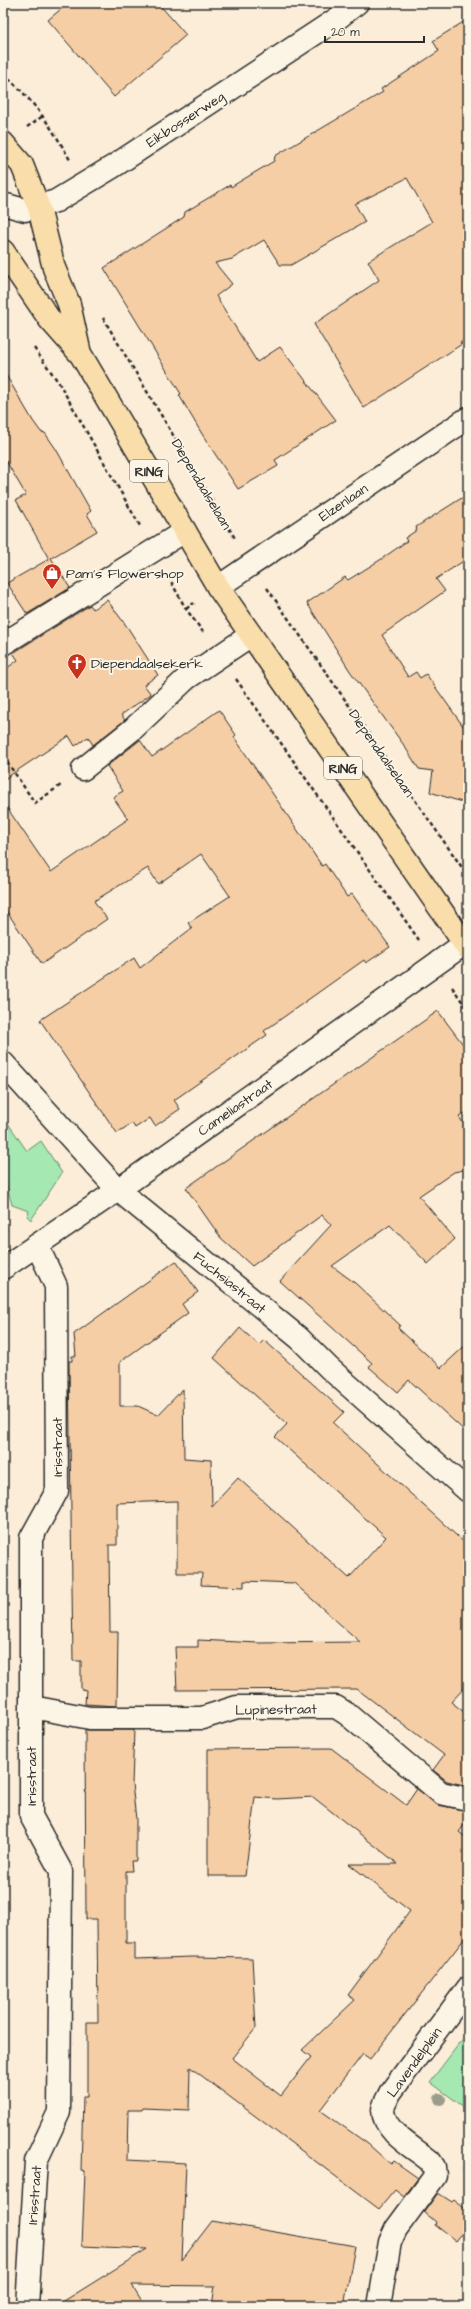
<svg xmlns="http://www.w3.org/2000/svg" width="471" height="2309" font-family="'Architects Daughter',sans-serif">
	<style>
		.green { fill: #a6e8b2; stroke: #688a6e }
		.building { fill: #f6cea5; stroke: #2b2b2b }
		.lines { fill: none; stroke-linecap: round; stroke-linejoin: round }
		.minor-casing { stroke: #2b2b2b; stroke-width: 25 }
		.major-casing { stroke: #2b2b2b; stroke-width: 25 }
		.path { stroke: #2b2b2b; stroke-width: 2.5; stroke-dasharray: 4 3; stroke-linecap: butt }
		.minor { stroke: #fcf5e5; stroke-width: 22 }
		.major { stroke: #f9deab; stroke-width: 22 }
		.tree { fill: #9a9c8c }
		.labels { text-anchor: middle; stroke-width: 4; stroke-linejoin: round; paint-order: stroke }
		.shield { fill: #fcf5e5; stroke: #6a6863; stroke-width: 1 }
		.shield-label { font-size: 13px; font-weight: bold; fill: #2b2b2b }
		.street-label { font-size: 14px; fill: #2b2b2b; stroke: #fcf5e5 }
		.poi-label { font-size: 14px; fill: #2b2b2b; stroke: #fcf5e5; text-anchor: start }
	</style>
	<rect width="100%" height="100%" fill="#fbedd8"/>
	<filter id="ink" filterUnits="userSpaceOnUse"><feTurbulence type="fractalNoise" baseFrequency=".025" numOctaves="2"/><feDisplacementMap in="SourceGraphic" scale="8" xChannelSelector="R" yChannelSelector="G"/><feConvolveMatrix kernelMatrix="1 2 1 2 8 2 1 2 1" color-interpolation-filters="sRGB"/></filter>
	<g filter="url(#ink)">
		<!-- green -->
		<path class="green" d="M3 1116 27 1151 41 1141 62 1173 31 1220 27 1216 29 1211 12 1205 3 1171Z
			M468 2032V2110L430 2082Z"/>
		<!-- building -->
		<path class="building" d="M68 3H158L186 35 114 97 48 20Z
			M468 19V337L460 343 462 344 364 408 314 324 379 280 368 261 432 222 407 178 355 204 365 222 291 265H280L264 240 232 259 215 263 232 284 216 296 257 362 280 347 336 420 275 460 278 466 238 489 202 434 179 395 181 394 104 268 184 217 185 212 230 185 231 187 234 185 274 161 275 156 383 92 381 89 439 51 433 41Z
			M3 370 33 421 41 432 45 433 56 449 91 511 87 514 97 531 51 558 70 588 27 614 7 583 49 559 16 500 26 495 3 456Z
			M468 494V558L436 579 445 591 382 635 408 677 416 672 420 678 426 674 468 733V804L430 792 433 771 419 769 403 744 350 671 307 603 345 577 348 580 380 560 407 541 405 538 417 530 416 527Z
			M107 600 128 628 158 675 144 685 151 694 121 715 125 720 93 745 88 737 75 746 69 736 3 780V671L18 660 13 653 90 605 93 609Z
			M219 710 236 735 234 737 322 866 325 864 347 897 352 894 390 947 366 963 364 960 264 1031 267 1035 174 1100 180 1109 155 1126 150 1118 135 1128 132 1123 117 1133 40 1020 134 958 140 968 192 928 188 923 230 896 201 854 158 884 148 868 94 901 107 919 42 964 3 906V802L51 872 128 819 113 797 123 791 107 766 140 740 152 757Z
			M438 1011 468 1051V1111L459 1117 468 1130V1169L454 1172 419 1196 455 1239 428 1264 390 1225 332 1266 355 1283 400 1325 398 1328 441 1368 468 1343V1434L409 1380 398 1392 369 1367 372 1363 280 1281 331 1225 322 1215 252 1266 221 1238 186 1188Z
			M176 1261 198 1292 182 1304 188 1313 120 1362V1406H138L158 1415 183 1389 184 1458 211 1460 212 1506 238 1478 349 1578 386 1537 275 1437 287 1424 214 1358 240 1328 259 1345 264 1340 344 1412 333 1423 468 1546V1684L451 1702 468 1715V1786L447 1781 433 1770 444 1755 357 1689 177 1690 175 1647H198V1640L259 1643 360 1642 294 1583 244 1581V1587L201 1585 202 1573H177V1501L117 1503V1545H109L110 1632H118L117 1706 85 1704 86 1690 81 1689V1661H73L69 1361H72V1356H76L74 1334Z
			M85 1730H134L132 1784 136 1819V1861H131L132 1871H126V1943H135V1959L192 1957 252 1958 256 2028 232 2058 281 2096 311 2057 302 2050 355 2000 348 1995 410 1911 349 1864H398L313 1797 277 1799 255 1797 245 1876H208V1749L331 1748 406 1805 417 1789 438 1805 468 1811V1820L459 1832 468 1839V1934L370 2059 363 2054 320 2110 368 2144 387 2161 391 2164 394 2161 418 2178 404 2197 395 2190 379 2209 190 2067 189 2110 143 2108 142 2110H128L127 2160 186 2163 182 2260 212 2221 355 2246 344 2306H212L215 2286 132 2285 145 2306H56L147 2249 82 2246 85 2171 81 2170 83 2097H87V2022H98L97 1919H86Z
			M438 2193 452 2202 454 2200 468 2211V2226L456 2241 435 2225 436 2222 424 2212Z"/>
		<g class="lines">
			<defs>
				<path id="minor" d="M3 204 25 210 56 201 114 166 334 21 357 3
					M218 587 468 418
					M3 644 185 531
					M83 769 133 729 187 678 251 635
					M3 1063 118 1190 299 1338 329 1368 468 1491
					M3 1268 118 1190 464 944
					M32 1707 90 1718H202L237 1707H336L347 1714 441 1793 468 1799
					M27 2306 36 2161 59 2112 61 1871 31 1816V1538L57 1491 56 1286 37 1245
					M379 2306 390 2242 396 2229 435 2176 434 2167 430 2161C415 2148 384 2133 383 2110 383 2105 388 2098 390 2093L468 1988"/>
				<path id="major" d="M3 143 22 165 39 208 54 268 69 304 80 354
					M3 251 50 320 81 355 218 587 468 949"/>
			</defs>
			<!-- minor casing -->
			<use href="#minor" class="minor-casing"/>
			<!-- major casing -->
			<use href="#major" class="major-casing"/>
			<!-- path -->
			<path class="path" d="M3 74C32 98 52 127 70 160
				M27 127 43 116
				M103 318 236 540
				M34 348 59 383 140 526
				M168 576 186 609 203 632
				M267 588 468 876
				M186 609 194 603
				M236 679 419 940
				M3 756 35 803 61 785
				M452 987 468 1010
				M3 1220 6 1231
				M463 2170 468 2164"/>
			<!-- minor -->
			<use href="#minor" class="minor"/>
			<!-- major -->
			<use href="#major" class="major"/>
		</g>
		<!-- trees -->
		<circle class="tree" cx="440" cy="2099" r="6"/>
	</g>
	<!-- icons -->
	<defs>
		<symbol id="shop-pin" viewBox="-11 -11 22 30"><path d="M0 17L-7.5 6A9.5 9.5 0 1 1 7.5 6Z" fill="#c8321e" stroke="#fcf5e5"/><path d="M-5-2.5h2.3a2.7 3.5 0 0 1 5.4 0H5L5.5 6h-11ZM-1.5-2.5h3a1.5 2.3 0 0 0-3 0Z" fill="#fff"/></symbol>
		<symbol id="church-pin" viewBox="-11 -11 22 30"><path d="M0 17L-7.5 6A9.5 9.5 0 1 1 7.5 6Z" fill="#c8321e" stroke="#fcf5e5"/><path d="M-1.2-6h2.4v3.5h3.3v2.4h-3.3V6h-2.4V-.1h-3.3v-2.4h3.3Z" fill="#fff"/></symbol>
	</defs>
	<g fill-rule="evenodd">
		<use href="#shop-pin" x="41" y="562" width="22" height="30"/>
		<use href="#church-pin" x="66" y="652" width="22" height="30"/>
	</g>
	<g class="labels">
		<!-- shield labels -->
		<g class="shield">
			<rect x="130" y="460" width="38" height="22" rx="3"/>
			<rect x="324" y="757" width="38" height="22" rx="3"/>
		</g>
		<g class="shield-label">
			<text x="149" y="476">RING</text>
			<text x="343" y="773">RING</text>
		</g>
		<!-- street labels -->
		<g class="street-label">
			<text transform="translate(185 119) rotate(-33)" y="5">Eikbosserweg</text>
			<text transform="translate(202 484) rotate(59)" y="5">Diependaalselaan</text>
			<text transform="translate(343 502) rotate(-34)" y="5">Elzenlaan</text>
			<text transform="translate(382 753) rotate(55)" y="5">Diependaalselaan</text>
			<text transform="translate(235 1107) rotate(-35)" y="5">Cameliastraat</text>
			<text transform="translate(230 1282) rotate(39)" y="5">Fuchsiastraat</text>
			<text transform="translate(57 1447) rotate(-90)" y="5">Irisstraat</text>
			<text transform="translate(276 1709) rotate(-1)" y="5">Lupinestraat</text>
			<text transform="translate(31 1776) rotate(-90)" y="5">Irisstraat</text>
			<text transform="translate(414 2062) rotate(-54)" y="5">Lavendelplein</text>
			<text transform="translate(34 2195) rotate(-86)" y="5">Irisstraat</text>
		</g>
		<!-- poi labels -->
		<g class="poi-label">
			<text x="66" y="578">Pam's Flowershop</text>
			<text x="91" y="668">Diependaalsekerk</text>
		</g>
	</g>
	<!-- margin -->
	<rect width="471" height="2309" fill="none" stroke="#fcf5e5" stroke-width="16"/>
	<rect x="8" y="8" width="455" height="2293" fill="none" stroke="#2b2b2b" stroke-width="1.5" filter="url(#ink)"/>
	<!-- scale -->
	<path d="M325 36v6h99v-6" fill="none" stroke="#2b2b2b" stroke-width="2"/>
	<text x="331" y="36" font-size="12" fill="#2b2b2b" stroke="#fcf5e5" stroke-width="3" paint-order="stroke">20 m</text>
</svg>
